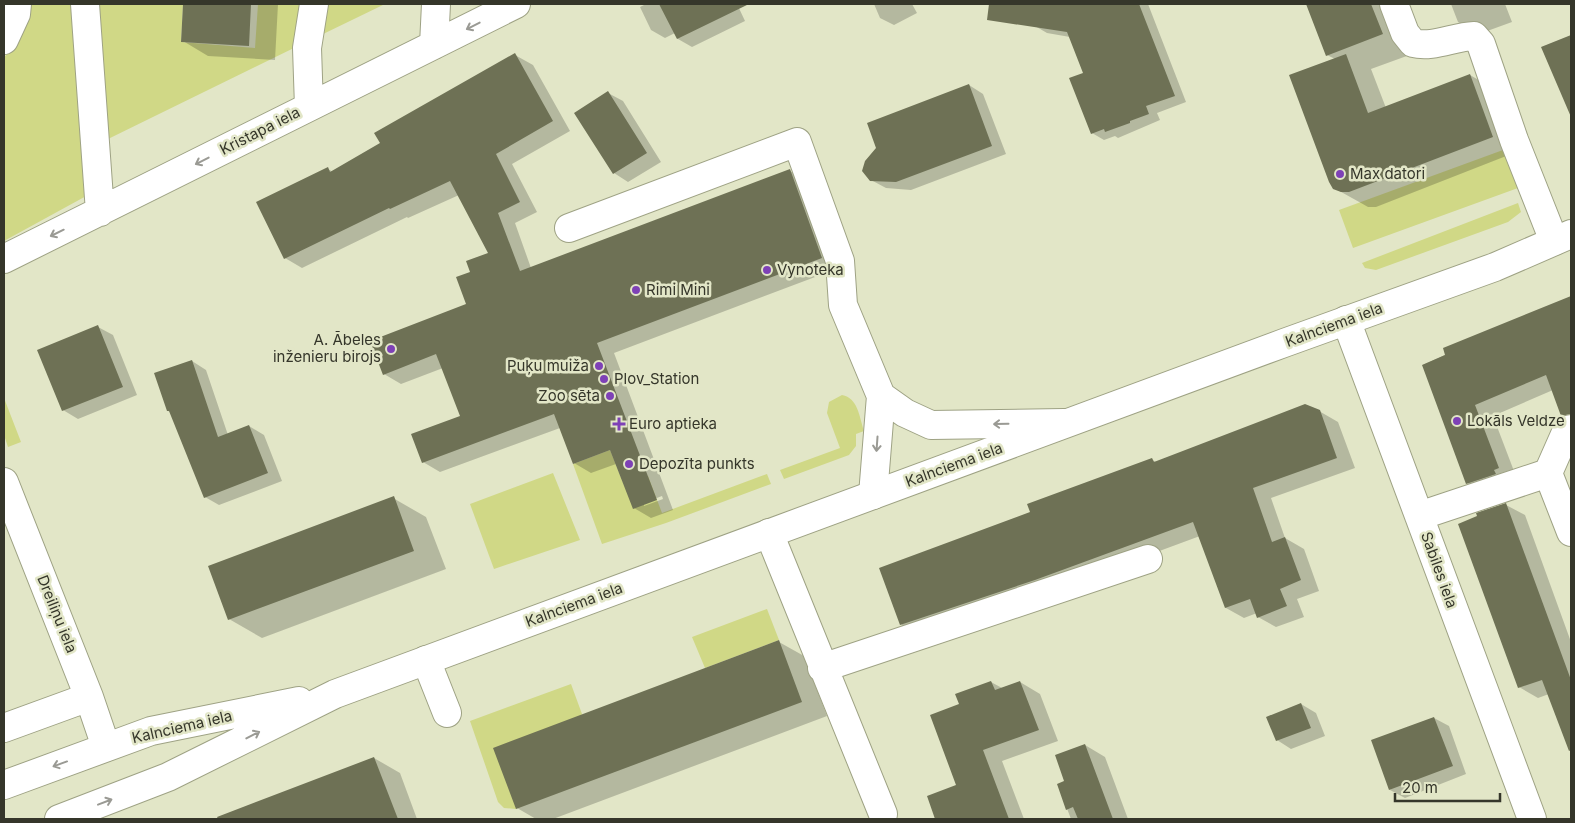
<svg xmlns="http://www.w3.org/2000/svg" width="1575" height="823" font-family="Inter,sans-serif">
	<style>
		.green { fill: #d0d886 }
		.shadow { fill: #0003; fill-rule: evenodd }
		.building { fill: #6e7155 }
		.lines { fill: none; stroke-linecap: round; stroke-linejoin: round }
		.minor-casing { stroke: #9ea284; stroke-width: 30 }
		.major-casing { stroke: #9ea284; stroke-width: 30 }
		.minor { stroke: #fff; stroke-width: 28 }
		.major { stroke: #fff; stroke-width: 28 }
		.oneway { stroke: #9a9a94 }
		.poi-dot { fill: #7e41b6; stroke: #e2e6c7; stroke-width: 2 }
		.labels { text-anchor: middle; stroke-width: 5; stroke-linejoin: round; paint-order: stroke }
		.street-label { font-size: 15px; fill: #35362a; stroke: #e2e6c7 }
		.poi-label { font-size: 15px; fill: #35362a; stroke: #e2e6c7; text-anchor: start }
	</style>
	<rect width="100%" height="100%" fill="#e2e6c7"/>
	<!-- green -->
	<path class="green" d="M28 4H77L88 195 4 241V57L11 51Z
		M97 4H183L181 42 255 48 258 4H300L298 46 106 140Z
		M326 4H385L319 36Z
		M1503 150 1518 188 1353 248 1339 210Z
		M1518 203 1521 212 1508 222 1376 270 1365 268 1362 263Z
		M842 395C858 398 859 416 864 431L856 434V446L849 455 784 479 780 470 840 448 827 413 829 402Z
		M4 398 21 442 8 447 4 435Z
		M610 450 624 485 648 476 662 513 767 474 771 484 666 523 602 544 573 464Z
		M553 473 580 540 494 569 470 504Z
		M767 609 779 640 705 668 692 637Z
		M571 684 582 714 516 809 504 808 498 802 470 721Z"/>
	<!-- shadow -->
	<path class="shadow" d="M184 4H278L275 60 208 56 183 41Z
		M646 4H737L745 21 692 47 678 39 675 33 665 38 651 30 640 7Z
		M874 4H912L917 13 894 25 880 18Z
		M1026 4H1148L1186 102 1157 113 1160 120 1118 138 1115 136 1104 140 1092 133 1084 74 1070 37 1047 33 1023 19Z
		M1308 4H1396L1415 53 1371 69 1386 108 1470 75 1496 90 1519 151 1376 207H1368L1361 203 1334 188 1335 59 1327 55Z
		M1451 4H1505L1512 22 1479 34 1458 22Z
		M1571 36V108L1568 106 1542 48Z
		M515 55 533 65 570 131 512 164 537 212 515 223 531 268 790 171 807 181 839 268 614 353 673 510 651 518 634 508 616 464 591 473 574 463 560 428 440 472 423 462 462 417 443 368 401 384 384 374 468 305 471 273 490 254 459 195 408 218 407 217 302 268 285 258 328 169 333 172 382 143ZM662 496 663 499 644 506V503Z
		M969 85 983 94 1006 154 911 190 886 188 871 180Z
		M608 93 623 101 661 162 628 182 614 173Z
		M1571 297V403L1554 394 1553 390 1493 416 1517 479 1485 494 1467 483 1423 365Z
		M98 327 113 335 137 395 78 419 63 410Z
		M192 361 206 370 228 435 249 426 264 435 282 481 219 505 205 497 171 412 168 411Z
		M1319 411 1338 422 1355 468 1271 498 1285 538 1304 549 1319 591 1297 599 1304 617 1276 627 1258 617 1257 613 1244 618 1226 608 1200 536 1054 590 919 635 901 625 1032 513 1152 460 1156 462Z
		M393 498 426 517 446 569 262 638 229 619Z
		M1506 505 1525 515 1571 642V752L1549 694 1538 698 1519 687Z
		M779 642 804 656 827 716 553 819H536L517 808Z
		M991 682 1002 688 1020 682 1040 694 1058 741 1002 761 1024 819H936L928 797 957 786 960 705Z
		M1301 704 1316 713 1325 736 1291 749 1277 740Z
		M1434 718 1449 726 1466 774 1405 798 1390 790Z
		M1085 745 1105 757 1128 819H1071L1058 785 1066 782Z
		M374 758 400 773 417 819H272L264 800Z"/>
	<!-- building -->
	<path class="building" d="M183 4H251L249 46 181 42Z
		M659 4H749L677 39Z
		M989 4H1139L1175 96 1146 106 1149 114 1130 121V123L1105 132 1104 129 1091 134 1069 78 1083 73 1067 32 987 20Z
		M1306 4H1371L1383 34 1326 56Z
		M1571 35V117L1541 47Z
		M515 53 553 121 496 154 520 202 498 213 520 271 790 169 822 258 597 343 657 500 633 509 610 450 573 464 554 414 422 463 411 434 460 416 436 354 383 375 370 341 466 304 456 277 470 272 466 261 488 253 450 181 390 209 389 208 284 259 256 202 328 167 330 172 380 143 374 133Z
		M1346 54 1368 113 1470 74 1493 137 1349 192H1341L1333 189 1329 182 1289 75Z
		M969 84 992 146 896 182 870 181 862 171 865 161 876 148 867 123Z
		M608 91 647 153 613 174 574 113Z
		M1571 296V414L1561 416 1546 375 1475 405 1499 468 1494 470 1496 474 1466 484 1422 365 1445 355 1443 348Z
		M98 325 123 387 62 411 37 350Z
		M192 360 218 437 249 425 268 473 204 498 169 411H167L154 373Z
		M1305 404 1320 410 1337 458 1253 488 1272 542 1285 537 1301 580 1280 589 1287 606 1257 618 1250 599 1225 608 1193 522 1035 580 900 625 879 568 1030 512 1027 504 1152 458 1154 462Z
		M394 496 414 551 228 620 208 566Z
		M1506 503 1571 680V750L1569 751 1542 680 1518 688 1458 524 1477 516 1476 513Z
		M779 640 802 702 516 809 493 748Z
		M991 681 995 690 1020 681 1039 730 983 750 1009 819H935L927 796 956 785 930 715 959 704 955 694Z
		M1301 703 1311 728 1276 741 1266 717Z
		M1434 717 1453 766 1389 790 1371 740Z
		M1085 744 1113 819H1078L1073 807 1066 810 1057 784 1064 781 1055 755Z
		M374 757 398 819H218L217 817Z"/>
	<g class="lines">
		<defs>
			<path id="minor" d="M85 4 100 212
				M1394 4 1405 33 1413 43C1433 48 1453 37 1474 36L1481 44 1514 140 1554 241
				M4 40 16 14 17 4
				M434 45 436 4
				M309 107 307 48 314 4
				M569 228 797 142 840 261 843 305 881 396 873 495
				M4 259 516 4
				M1346 320 1532 819
				M881 396 905 413 931 425 1064 423
				M1548 473 1571 532
				M4 482 89 697 106 747
				M1419 516 1548 473 1567 430 1571 429
				M769 533 883 814
				M426 660 447 713
				M822 668 1148 559
				M4 728 89 697"/>
			<path id="major" d="M4 785 151 731 299 701
				M59 819 168 777 335 694 1284 343 1495 267 1571 234"/>
		</defs>
		<!-- minor casing -->
		<use href="#minor" class="minor-casing"/>
		<!-- major casing -->
		<use href="#major" class="major-casing"/>
		<!-- minor -->
		<use href="#minor" class="minor"/>
		<!-- major -->
		<use href="#major" class="major"/>
	</g>
	<!-- one-way arrows -->
	<defs><path id="oneway-shaft" d="M-6 0H5M1.5-3L5.5 0L1.5 3" fill="none" stroke-width="1.6" stroke-linecap="round" stroke-linejoin="round" transform="scale(1.25)"/></defs>
	<g class="oneway">
		<use href="#oneway-shaft" transform="translate(473 26) rotate(153)"/>
		<use href="#oneway-shaft" transform="translate(202 161) rotate(153)"/>
		<use href="#oneway-shaft" transform="translate(57 233) rotate(154)"/>
		<use href="#oneway-shaft" transform="translate(1001 424) rotate(179)"/>
		<use href="#oneway-shaft" transform="translate(877 444) rotate(94)"/>
		<use href="#oneway-shaft" transform="translate(253 735) rotate(-27)"/>
		<use href="#oneway-shaft" transform="translate(60 764) rotate(160)"/>
		<use href="#oneway-shaft" transform="translate(105 802) rotate(-21)"/>
	</g>
	<!-- markers -->
	<g class="poi-dot">
		<circle cx="1340" cy="174" r="5"/>
		<circle cx="767" cy="270" r="5"/>
		<circle cx="636" cy="290" r="5"/>
		<circle cx="391" cy="349" r="5"/>
		<circle cx="599" cy="366" r="5"/>
		<circle cx="604" cy="379" r="5"/>
		<circle cx="610" cy="396" r="5"/>
		<circle cx="1457" cy="421" r="5"/>
		<path d="M616.5 416.5h5v5h5v5h-5v5h-5v-5h-5v-5h5z"/>
		<circle cx="629" cy="464" r="5"/>
	</g>
	<g class="labels">
		<!-- street labels -->
		<g class="street-label">
			<text transform="translate(260 131) rotate(-27)" y="5">Kristapa iela</text>
			<text transform="translate(1334 325) rotate(-20)" y="5">Kalnciema iela</text>
			<text transform="translate(954 465) rotate(-20)" y="5">Kalnciema iela</text>
			<text transform="translate(1439 570) rotate(70)" y="5">Sabiles iela</text>
			<text transform="translate(574 605) rotate(-20)" y="5">Kalnciema iela</text>
			<text transform="translate(57 614) rotate(68)" y="5">Dreiliņu iela</text>
			<text transform="translate(182 727) rotate(-13)" y="5">Kalnciema iela</text>
		</g>
		<!-- poi labels -->
		<g class="poi-label">
			<text x="1350" y="179">Max datori</text>
			<text x="777" y="275">Vynoteka</text>
			<text x="646" y="295">Rimi Mini</text>
			<text x="381" y="345" text-anchor="end">A. Ābeles<tspan x="381" dy="17">inženieru birojs</tspan></text>
			<text x="589" y="371" text-anchor="end">Puķu muiža</text>
			<text x="614" y="384">Plov_Station</text>
			<text x="600" y="401" text-anchor="end">Zoo sēta</text>
			<text x="1467" y="426">Lokāls Veldze</text>
			<text x="629" y="429">Euro aptieka</text>
			<text x="639" y="469">Depozīta punkts</text>
		</g>
	</g>
	<!-- border -->
	<rect width="1575" height="823" fill="none" stroke="#35362a" stroke-width="10"/>
	<!-- scale -->
	<path d="M1395 793v8h105v-8" fill="none" stroke="#35362a" stroke-width="2.5"/>
	<text x="1402" y="793" font-size="15" fill="#35362a" stroke="#e2e6c7" stroke-width="4" paint-order="stroke">20 m</text>
</svg>
